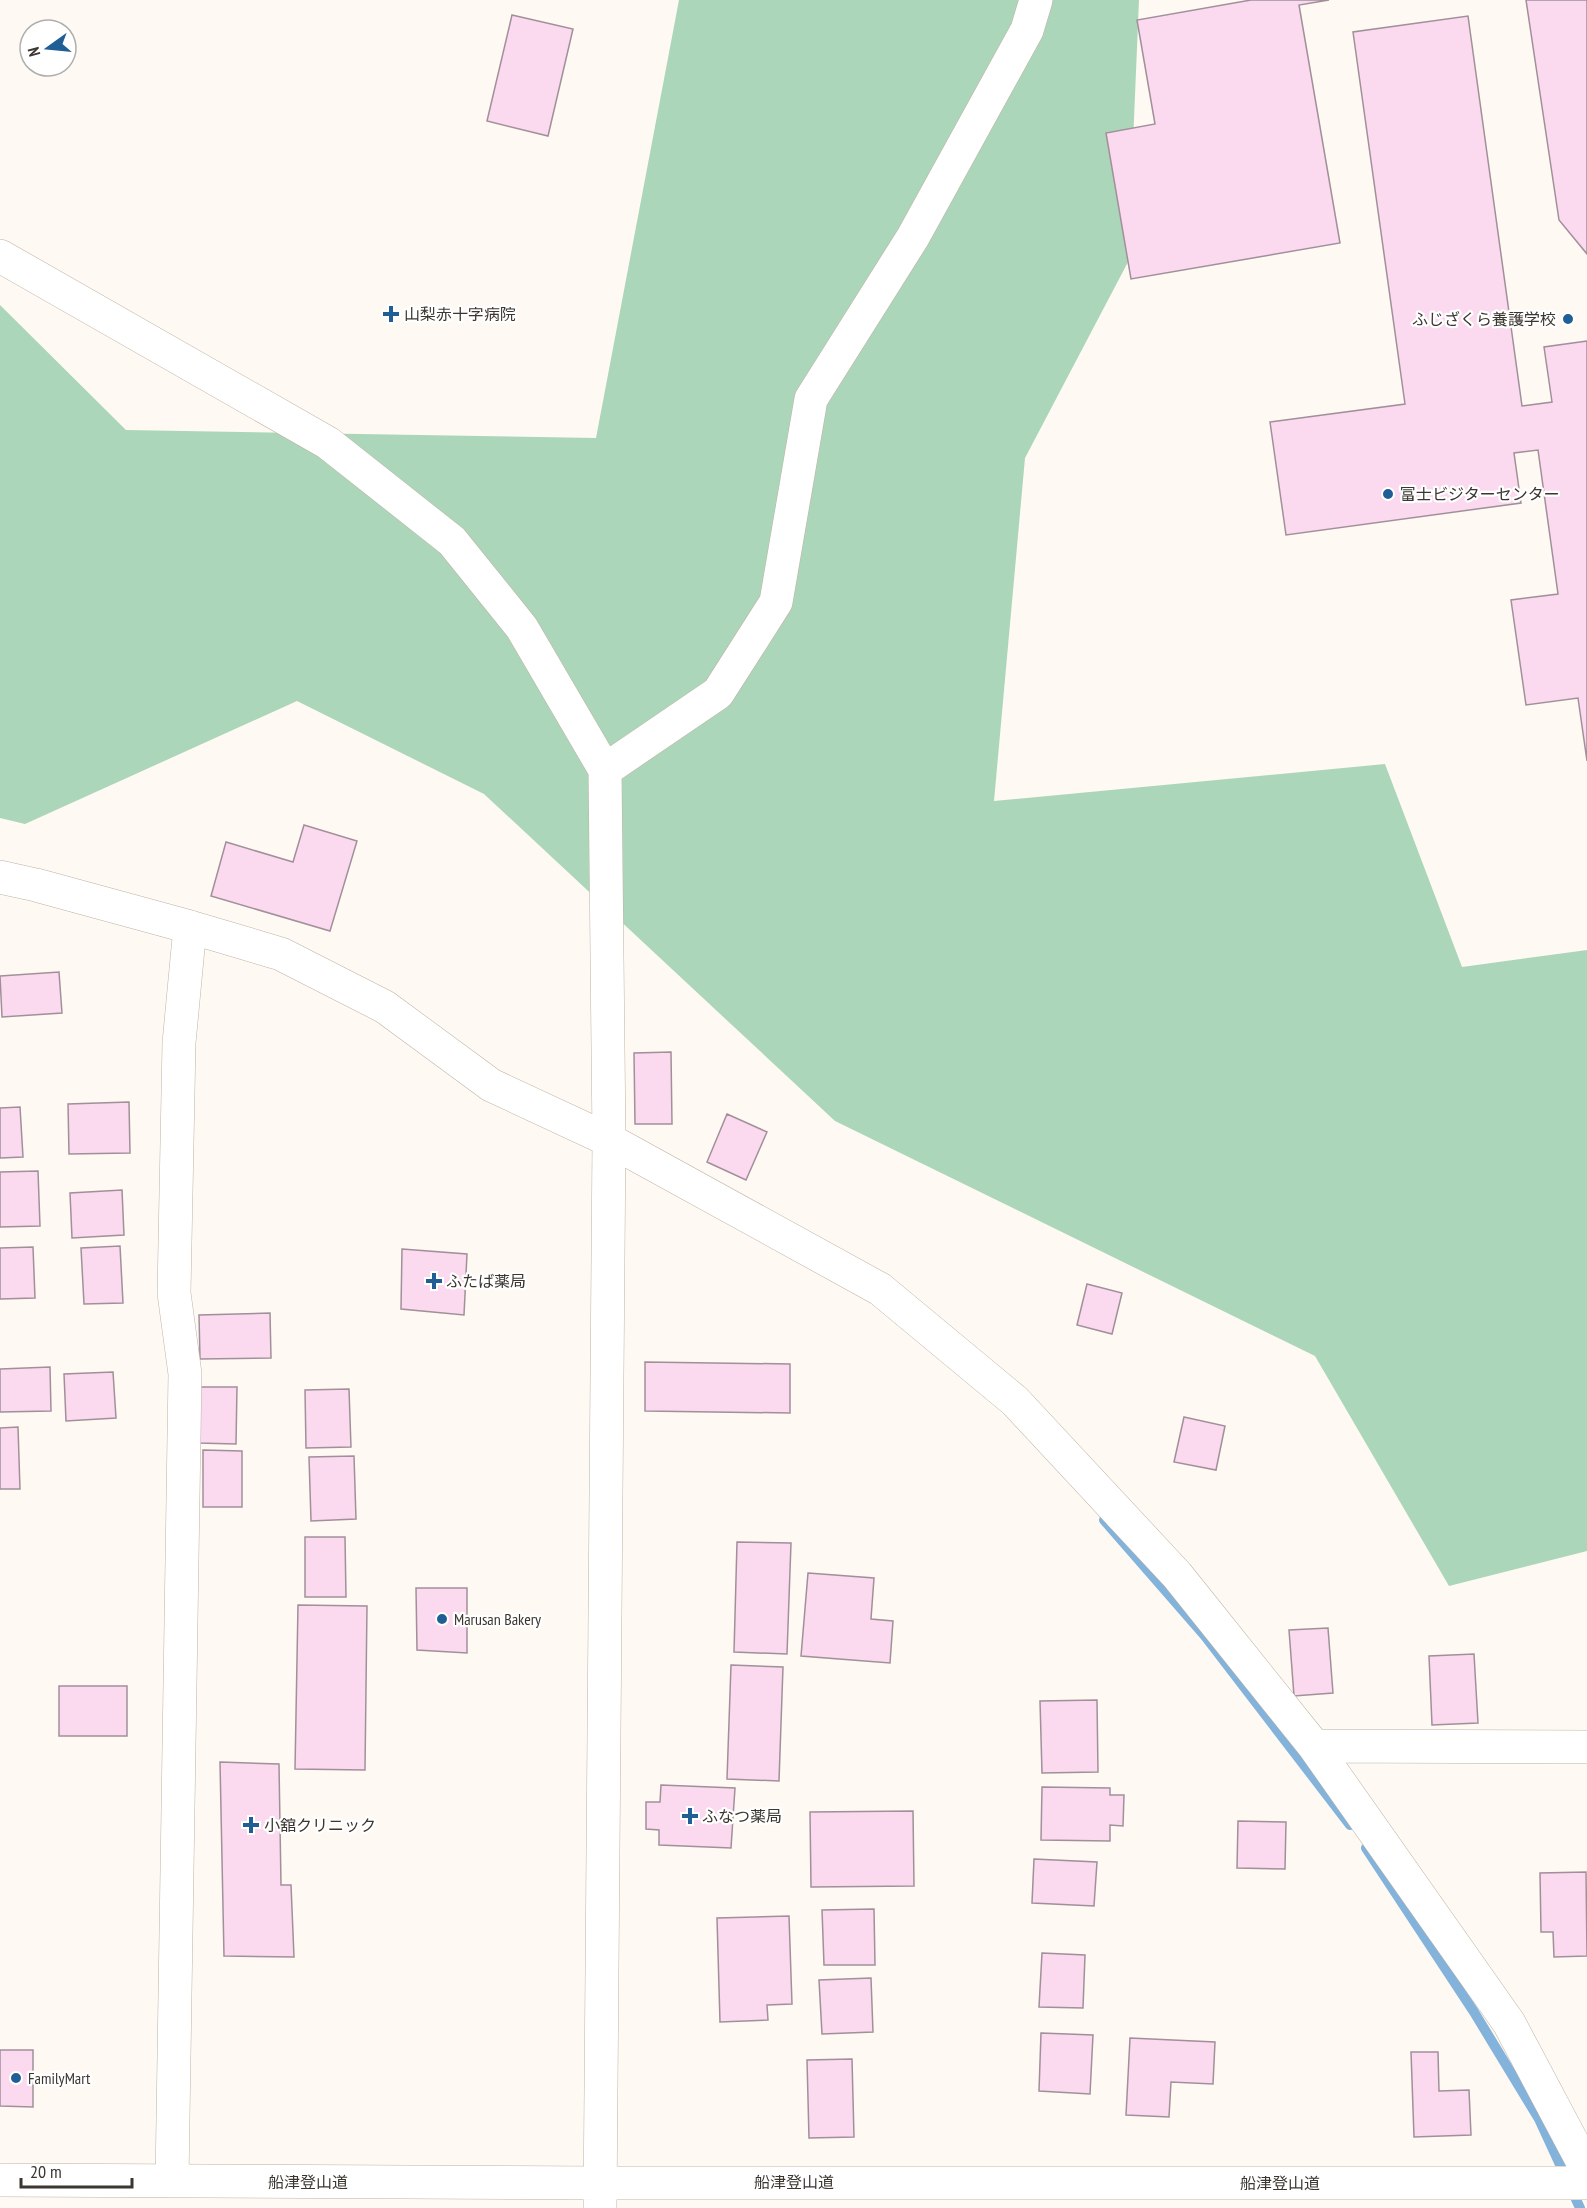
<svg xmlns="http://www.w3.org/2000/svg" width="1587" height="2208" font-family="'PT Sans Narrow','Noto Sans JP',sans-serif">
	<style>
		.green { fill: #acd6b9 }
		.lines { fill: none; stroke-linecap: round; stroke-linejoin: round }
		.stream { stroke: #83b3db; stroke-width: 10 }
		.building { fill: #fbd9ee; stroke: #a1909a; stroke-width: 1.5 }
		.minor-casing { stroke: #bfb3a4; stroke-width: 34 }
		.minor { stroke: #fff; stroke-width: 33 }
		.poi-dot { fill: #205f95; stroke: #fff; stroke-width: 2 }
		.labels { text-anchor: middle; stroke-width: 4.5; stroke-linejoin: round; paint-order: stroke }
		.poi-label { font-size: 16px; fill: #3b3630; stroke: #fff; text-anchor: start }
		.street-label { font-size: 16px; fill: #3b3630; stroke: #fff }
	</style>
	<rect width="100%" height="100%" fill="#fef9f3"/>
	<!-- green -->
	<path class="green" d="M679 0H1139L1128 262 1025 458 994 801 1385 764 1462 967 1587 950V1551L1449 1586 1315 1356 835 1121 484 794 297 701 25 824 0 818V305L126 430 596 438Z"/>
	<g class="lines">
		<!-- stream -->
		<path class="stream" d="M1104 1520 1205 1636 1350 1825
			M1366 1848 1474 2012 1539 2119 1580 2208"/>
	</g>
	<!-- building -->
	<path class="building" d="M1251 0H1329L1299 5 1340 243 1131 279 1106 133 1155 124 1137 20Z
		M1526 0H1587V254L1559 220Z
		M512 15 573 29 548 136 487 121Z
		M1468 16 1522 406 1552 402 1544 347 1587 341V761L1578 698 1526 705 1511 600 1558 594 1538 450 1514 453 1521 503 1286 535 1270 422 1405 404 1353 32Z
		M304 825 357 841 330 931 211 896 226 842 293 862Z
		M59 972 62 1013 2 1017 0 976Z
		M671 1052 672 1124H635L634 1053Z
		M129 1102 130 1153 69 1154 68 1104Z
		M20 1107 23 1157 0 1158V1108Z
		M727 1114 767 1132 746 1180 707 1162Z
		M38 1171 40 1226 0 1227V1172Z
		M122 1190 124 1235 72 1238 70 1193Z
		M120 1246 123 1303 84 1304 81 1248Z
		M33 1247 35 1298 0 1299V1248Z
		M402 1249 467 1254 464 1315 401 1309Z
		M1087 1284 1122 1293 1112 1334 1077 1325Z
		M270 1313 271 1358 200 1359 199 1315Z
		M645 1362 790 1364V1413L645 1411Z
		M50 1367 51 1411 0 1412V1369Z
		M113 1372 116 1418 66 1421 64 1374Z
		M198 1387H237L236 1444 197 1443Z
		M349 1389 351 1447 306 1448 305 1390Z
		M1184 1417 1225 1426 1216 1470 1174 1462Z
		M18 1427 20 1489H0V1428Z
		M203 1450 242 1451V1507H203Z
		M354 1456 356 1519 311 1521 309 1457Z
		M305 1537H345L346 1597H305Z
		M737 1542 791 1543 787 1654 734 1652Z
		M808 1573 874 1578 871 1619 893 1621 890 1663 801 1656Z
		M416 1588H467V1653L417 1650Z
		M298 1605 367 1606 365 1770 295 1769Z
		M1328 1628 1333 1693 1294 1696 1289 1630Z
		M1474 1654 1478 1723 1432 1725 1429 1656Z
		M731 1665 783 1667 779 1781 727 1779Z
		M59 1686H127V1736H59Z
		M1097 1700 1098 1772 1042 1773 1040 1701Z
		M220 1762 279 1764 281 1885H291L294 1957 224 1956Z
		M661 1785 735 1788 731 1848 659 1845V1830L646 1829V1802H660Z
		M1042 1787 1110 1788V1795H1124L1123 1826 1110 1825V1841L1041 1840Z
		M913 1811 914 1886 811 1887 810 1812Z
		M1238 1821 1286 1822 1285 1869 1237 1868Z
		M1034 1859 1097 1862 1094 1906 1032 1903Z
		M1586 1872 1587 1956 1554 1957 1553 1932H1541L1540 1873Z
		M874 1909 875 1965H824L822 1910Z
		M789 1916 792 2004 767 2005 768 2020 720 2022 717 1918Z
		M1042 1953 1085 1955 1083 2008 1039 2007Z
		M871 1978 873 2032 822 2034 819 1980Z
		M1041 2033 1093 2035 1090 2094 1039 2091Z
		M1130 2038 1215 2042 1213 2084 1171 2082 1169 2117 1126 2115Z
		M0 2050H33V2107L0 2106Z
		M1411 2052H1438L1439 2091 1469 2090 1471 2135 1414 2137Z
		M852 2059 854 2137 809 2138 807 2060Z"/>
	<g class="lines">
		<defs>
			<path id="minor" d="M0 256 328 443 452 541 522 628 605 770 609 1140 600 2208
				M605 770 718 693 776 602 811 399 913 237 1027 30 1036 0
				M0 877 36 885 190 927 281 954 385 1007 491 1085 609 1140 880 1289 1015 1401 1177 1575 1314 1746 1509 2023 1587 2170
				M1314 1746 1587 1747
				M0 2180 600 2183H1587
				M172 2181 185 1374 174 1293 179 1043 190 927"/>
		</defs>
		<!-- minor casing -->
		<use href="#minor" class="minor-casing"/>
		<!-- minor -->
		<use href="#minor" class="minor"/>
	</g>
	<!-- markers -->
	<g class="poi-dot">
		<path d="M388 305h6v6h6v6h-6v6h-6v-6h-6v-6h6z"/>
		<circle cx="1568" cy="319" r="6"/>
		<circle cx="1388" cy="494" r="6"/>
		<path d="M431 1272h6v6h6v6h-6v6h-6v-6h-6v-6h6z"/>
		<circle cx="442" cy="1619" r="6"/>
		<path d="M687 1807h6v6h6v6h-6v6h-6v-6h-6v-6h6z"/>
		<path d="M248 1816h6v6h6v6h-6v6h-6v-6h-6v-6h6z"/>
		<circle cx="16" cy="2078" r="6"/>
	</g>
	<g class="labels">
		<!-- poi labels -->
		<g class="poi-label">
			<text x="404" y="320">山梨赤十字病院</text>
			<text x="1556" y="325" text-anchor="end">ふじざくら養護学校</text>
			<text x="1400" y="500">富士ビジターセンター</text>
			<text x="446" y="1287">ふたば薬局</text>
			<text x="454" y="1625">Marusan Bakery</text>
			<text x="702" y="1822">ふなつ薬局</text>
			<text x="264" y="1831">小舘クリニック</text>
			<text x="28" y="2084">FamilyMart</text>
		</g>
		<!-- street labels -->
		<g class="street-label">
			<text x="308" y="2188">船津登山道</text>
			<text x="794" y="2188">船津登山道</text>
			<text x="1280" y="2189">船津登山道</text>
		</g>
	</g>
	<!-- north arrow -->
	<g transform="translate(48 48) rotate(255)"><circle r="28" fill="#ffffff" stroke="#b1afac" stroke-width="1.5"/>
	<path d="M0-4.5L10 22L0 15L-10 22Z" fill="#205f95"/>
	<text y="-9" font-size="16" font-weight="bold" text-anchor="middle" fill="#3b3630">N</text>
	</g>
	<!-- scale -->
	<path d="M21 2178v9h111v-9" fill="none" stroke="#3b3630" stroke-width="3"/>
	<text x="30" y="2178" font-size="18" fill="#3b3630" stroke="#ffffff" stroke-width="4.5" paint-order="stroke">20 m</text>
</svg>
